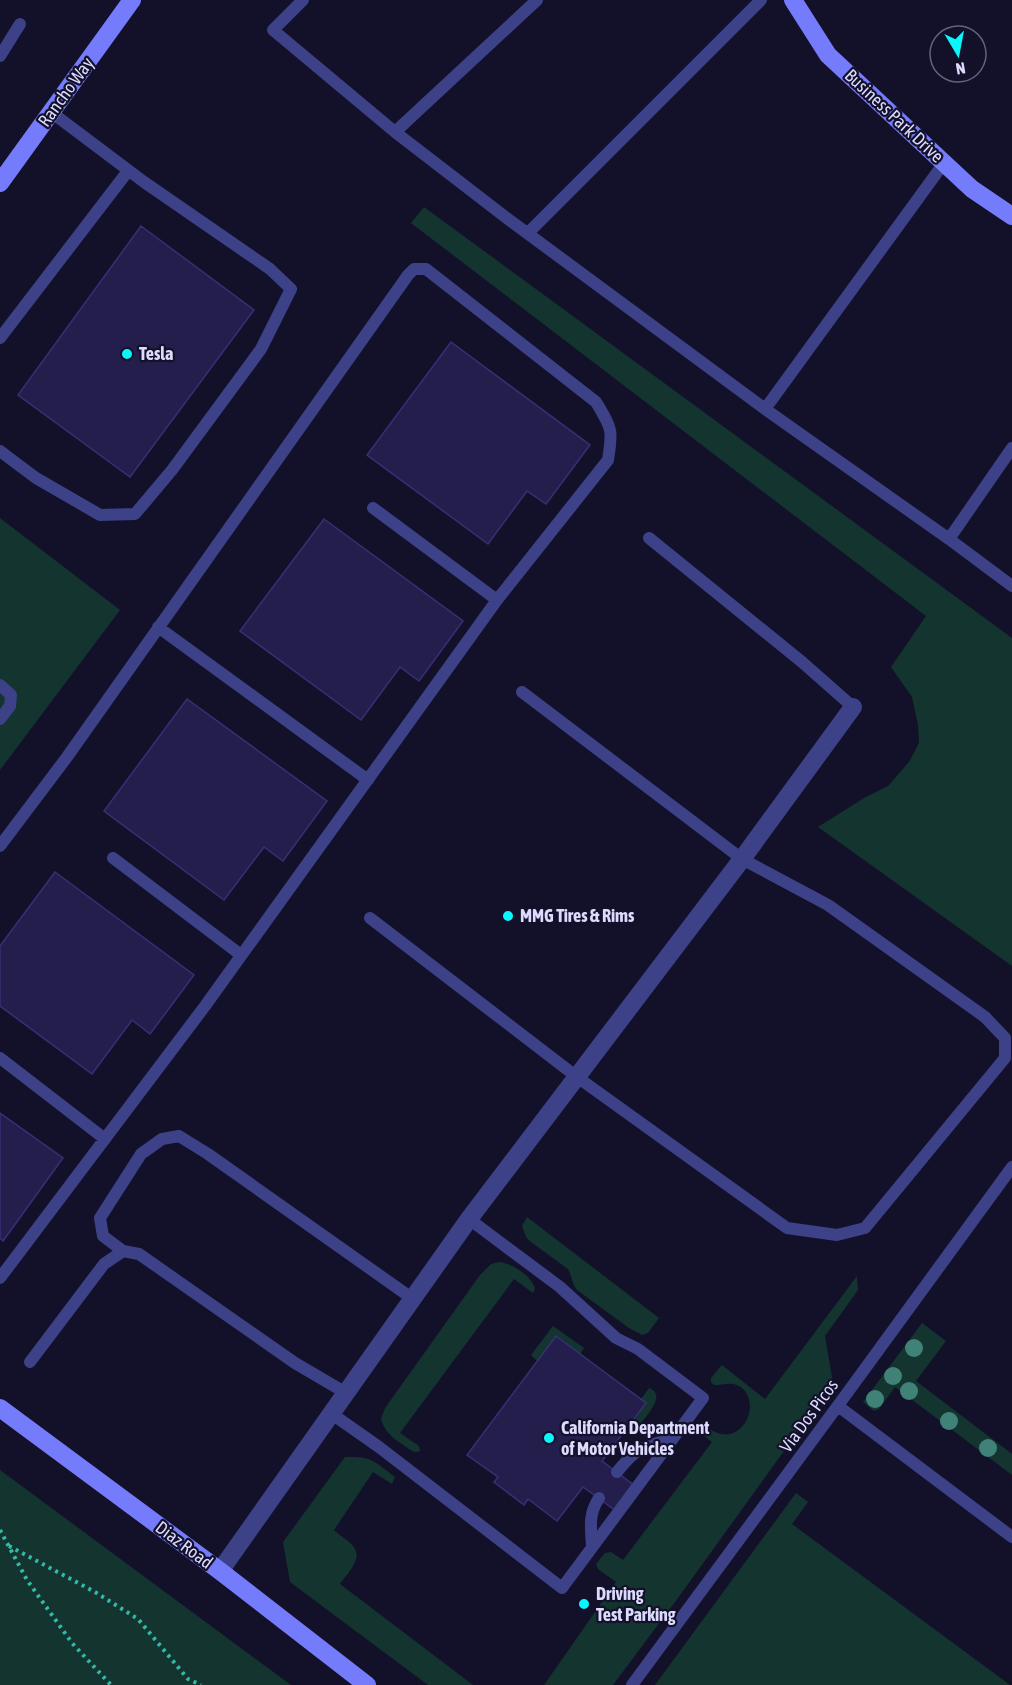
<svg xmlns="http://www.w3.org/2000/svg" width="1012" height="1685" font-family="'Asap Condensed',sans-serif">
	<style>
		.green { fill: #143430 }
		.building { fill: #231e4b; stroke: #383076; stroke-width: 1.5 }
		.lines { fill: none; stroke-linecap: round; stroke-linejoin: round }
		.path { stroke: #33baa7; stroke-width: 4; stroke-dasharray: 3 4.5; stroke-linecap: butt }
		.lane { stroke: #3d4188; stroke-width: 12 }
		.street { stroke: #3d4188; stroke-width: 18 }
		.secondary { stroke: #747cfc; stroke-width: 18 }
		.tree { fill: #418278 }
		.poi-dot { fill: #0bf6fa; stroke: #13112a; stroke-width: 2 }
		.labels { text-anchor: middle; stroke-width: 4.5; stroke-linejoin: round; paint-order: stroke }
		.street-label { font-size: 18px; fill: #dcdbfe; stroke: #13112a }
		.poi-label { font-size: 18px; font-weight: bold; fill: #dcdbfe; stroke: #13112a; text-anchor: start }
	</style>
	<rect width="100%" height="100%" fill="#13112a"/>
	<!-- green -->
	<path class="green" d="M424 207 1012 638V966L818 827 864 798 888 786 909 762 919 743 918 725 912 697 891 667 926 616 411 223Z
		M0 518 120 610 0 770Z
		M527 1217 659 1318 648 1333 642 1335 629 1328 577 1290C572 1284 572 1276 568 1269L531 1242 526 1237 522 1226Z
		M499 1262C512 1263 532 1276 535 1289L533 1293 514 1279 400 1433 419 1446 420 1451 417 1452H414C399 1442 386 1436 381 1419L385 1408 480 1275 491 1264Z
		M857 1276 858 1290 825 1336 833 1383 678 1598 613 1685H544L616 1582 598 1569 596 1564 605 1553 611 1552 623 1560 712 1442 700 1433 698 1428 700 1423C706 1427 713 1432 721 1434 749 1439 761 1395 737 1385 729 1382 722 1385 714 1385L711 1382V1378L722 1365 765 1399Z
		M922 1323 946 1341 916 1381 1012 1454V1475L895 1387 879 1409 874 1411 863 1402Z
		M553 1326 584 1348 580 1354 556 1336 537 1361 531 1355Z
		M649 1388C668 1395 645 1417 638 1427L632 1422 646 1403 641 1399Z
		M345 1457C372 1456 374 1461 395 1477L392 1484 373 1472 334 1530C339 1535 348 1540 353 1546 364 1559 347 1573 340 1584L473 1685H428L290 1582 283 1542Z
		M0 1470 291 1685H0Z
		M796 1493 808 1502 792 1524 1010 1685H655Z"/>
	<!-- building -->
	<path class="building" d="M141 226 254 310 130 477 18 395Z
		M451 342 590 445 546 504 527 491 488 544 367 455Z
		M324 519 463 621 419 681 400 667 361 720 240 631Z
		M187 699 327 801 283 861 264 847 224 900 104 811Z
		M55 872 194 975 150 1034 132 1020 92 1074 0 1006V946Z
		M0 1113 63 1158 3 1241 0 1238Z
		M556 1336 646 1403 602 1461 635 1486 616 1511 583 1487 557 1521 528 1499 524 1505 494 1482 498 1477 467 1455Z"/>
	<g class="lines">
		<!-- path -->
		<path class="path" d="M0 1530 27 1580 72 1643 111 1685
			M9 1546 95 1592 138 1619 188 1679 201 1685"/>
		<!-- lane -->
		<path class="lane" d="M303 0 273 30 395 132 508 219 765 409 949 539 1012 586
			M0 56 20 24
			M395 132 537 0
			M528 233 761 0
			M0 338 128 171
			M765 409 944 163
			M0 451 36 478 100 515 135 514 172 470 261 349 291 289 270 269 144 182 51 112
			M373 508 497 600
			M649 538 802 662 853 707
			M949 539 1012 448
			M158 627 368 780
			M0 685 11 695 10 706 0 719
			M0 846 67 757 408 275 414 269H426L596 402C612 429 613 429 608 460L497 600 205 1006 0 1278
			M113 858 241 955
			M370 918 577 1077 787 1228 837 1235 865 1228 1005 1058V1038L985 1017 828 905 742 859 522 692
			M0 1058 105 1139
			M123 1251 103 1236 100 1218 141 1154 162 1139 179 1136 208 1154 413 1299
			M30 1362 104 1264 123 1251 139 1254 295 1363 346 1393
			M838 1406 1012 1537
			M332 1414 379 1447 562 1588 703 1398 638 1349 616 1338 560 1287 469 1219
			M617 1472C636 1448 643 1446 672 1439
			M592 1546C591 1527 588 1515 599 1498
			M632 1685 845 1396 1012 1167"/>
		<!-- street -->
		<path class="street" d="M220 1571 469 1219 742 859 853 707"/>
		<!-- secondary -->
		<path class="secondary" d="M793 0 828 55 972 189 1012 216
			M0 183 132 0
			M0 1408 220 1571 367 1685"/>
	</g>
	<!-- trees -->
	<g class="tree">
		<circle cx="914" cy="1348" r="9"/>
		<circle cx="893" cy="1376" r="9"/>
		<circle cx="909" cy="1391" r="9"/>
		<circle cx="875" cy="1399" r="9"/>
		<circle cx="949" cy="1421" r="9"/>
		<circle cx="988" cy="1448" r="9"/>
	</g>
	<!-- markers -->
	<g class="poi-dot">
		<circle cx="127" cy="354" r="6"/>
		<circle cx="508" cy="916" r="6"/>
		<circle cx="549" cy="1438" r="6"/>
		<circle cx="584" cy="1604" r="6"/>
	</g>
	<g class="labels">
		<!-- street labels -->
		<g class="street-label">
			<text transform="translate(66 92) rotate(-54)" y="6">Rancho Way</text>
			<text transform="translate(894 116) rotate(43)" y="6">Business Park Drive</text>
			<text transform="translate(809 1416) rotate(-54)" y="6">Via Dos Picos</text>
			<text transform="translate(184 1545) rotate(37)" y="6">Diaz Road</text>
		</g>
		<!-- poi labels -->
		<g class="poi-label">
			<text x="139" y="360">Tesla</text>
			<text x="520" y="922">MMG Tires &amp; Rims</text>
			<text x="561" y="1434">California Department<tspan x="561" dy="21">of Motor Vehicles</tspan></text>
			<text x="596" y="1600">Driving<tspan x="596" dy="21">Test Parking</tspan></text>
		</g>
	</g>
	<!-- north arrow -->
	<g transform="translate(958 54) rotate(170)"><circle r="28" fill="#13112a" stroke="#63627f" stroke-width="1.5"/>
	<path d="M0-4.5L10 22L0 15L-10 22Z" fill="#0bf6fa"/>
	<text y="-9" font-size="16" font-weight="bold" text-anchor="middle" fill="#dcdbfe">N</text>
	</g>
</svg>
